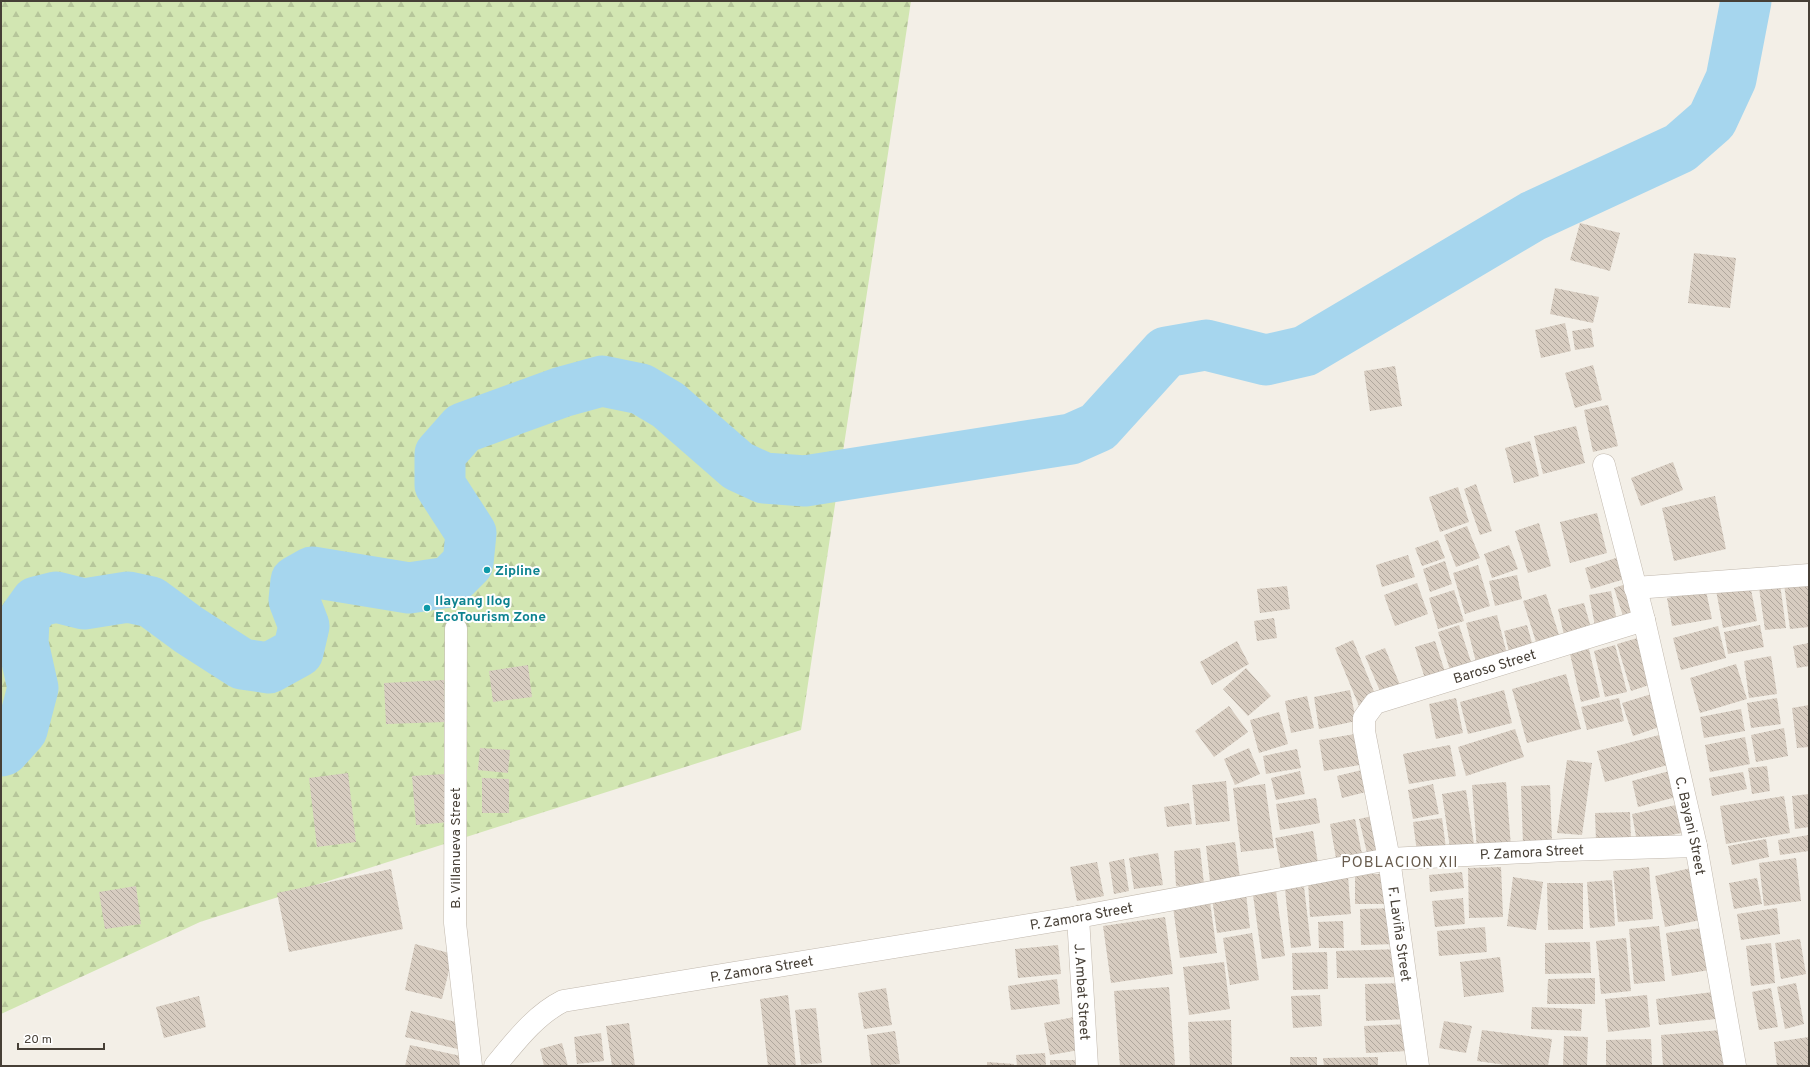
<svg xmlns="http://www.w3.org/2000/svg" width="1810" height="1067" font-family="Overpass,sans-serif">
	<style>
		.forest { fill: url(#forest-firs) }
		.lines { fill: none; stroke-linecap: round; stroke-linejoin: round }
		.river { stroke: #a6d6ee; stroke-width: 51 }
		.building { fill: url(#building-back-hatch) }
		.minor-casing { stroke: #c1b8ad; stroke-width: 23 }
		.minor { stroke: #fff; stroke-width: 22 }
		.culture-dot { fill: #0f9aa8; stroke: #fff; stroke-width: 1.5 }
		.labels { text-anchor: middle; stroke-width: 4; stroke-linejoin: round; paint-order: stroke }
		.culture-label { font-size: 14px; font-weight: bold; fill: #0d838f; stroke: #fff; text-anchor: start }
		.street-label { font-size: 14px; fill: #463f36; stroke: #fff }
		.neighbourhood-label { font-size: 15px; letter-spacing: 1px; fill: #685c4e; stroke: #fff }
	</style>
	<defs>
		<pattern id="forest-firs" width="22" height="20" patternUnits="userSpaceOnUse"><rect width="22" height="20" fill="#d2e6b2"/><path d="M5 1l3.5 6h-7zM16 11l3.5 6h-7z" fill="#b6c69a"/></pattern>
		<pattern id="building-back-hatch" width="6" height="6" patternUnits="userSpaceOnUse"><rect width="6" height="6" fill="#d7ccc0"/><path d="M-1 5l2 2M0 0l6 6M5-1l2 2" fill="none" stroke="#b0a79d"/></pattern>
	</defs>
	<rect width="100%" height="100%" fill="#f3efe7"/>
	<!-- forest -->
	<path class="forest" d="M1 1H911L801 730 200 922 1 1014Z"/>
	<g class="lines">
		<!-- river -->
		<path class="river" d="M1 751 4 750 22 730 33 688 23 643 24 619 36 602 56 597 84 604 128 597 151 602 189 630 242 664 269 668 298 652 304 626 294 600 296 581 312 572 409 588 449 582 468 563 471 533 440 485V454L463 428 562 392 602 381 641 389 668 405 738 466 764 478 805 481 1071 439 1098 427 1166 352 1206 345 1266 360 1305 351 1533 216 1680 148 1712 120 1731 79 1746 1"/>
	</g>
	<!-- building -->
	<path class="building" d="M1580 223 1620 233 1610 271 1570 260Z
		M1694 253 1736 258 1730 308 1688 303Z
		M1555 288 1599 297 1593 323 1550 314Z
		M1565 323 1571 351 1541 358 1535 330Z
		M1591 328 1594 347 1575 350 1572 331Z
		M1593 365 1602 400 1575 408 1565 373Z
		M1395 366 1402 406 1370 411 1364 371Z
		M1608 405 1618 446 1593 452 1584 410Z
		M1576 426 1585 463 1543 474 1534 436Z
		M1530 441 1539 476 1514 483 1505 448Z
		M1673 462 1683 490 1641 506 1631 478Z
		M1476 484 1492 531 1480 535 1464 489Z
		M1458 487 1469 522 1440 532 1429 497Z
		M1715 496 1726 549 1674 561 1662 508Z
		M1597 513 1607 553 1570 563 1560 522Z
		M1539 523 1551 566 1528 573 1515 531Z
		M1467 526 1480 558 1456 567 1444 535Z
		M1438 540 1445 558 1422 566 1415 548Z
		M1509 545 1518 569 1492 578 1484 554Z
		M1408 555 1415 577 1382 587 1376 565Z
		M1619 557 1625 579 1591 589 1585 568Z
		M1445 561 1452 584 1430 592 1423 569Z
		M1478 565 1490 606 1465 614 1453 573Z
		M1517 575 1522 599 1495 606 1489 581Z
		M1809 581V627L1790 629 1784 584Z
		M1632 582 1640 611 1623 616 1614 588Z
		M1417 583 1428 614 1395 626 1384 595Z
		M1750 584 1757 621 1723 628 1716 590Z
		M1780 584 1786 628 1765 630 1759 588Z
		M1287 586 1290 609 1260 613 1257 589Z
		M1454 590 1464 621 1438 629 1429 598Z
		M1611 591 1617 621 1595 626 1589 595Z
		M1706 591 1712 619 1672 626 1667 598Z
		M1546 594 1560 638 1537 645 1523 601Z
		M1584 603 1591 628 1564 635 1558 609Z
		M1497 615 1508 658 1477 666 1466 623Z
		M1274 618 1277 638 1257 641 1254 621Z
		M1459 625 1471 662 1450 670 1438 632Z
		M1527 625 1534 650 1510 656 1504 631Z
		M1760 625 1764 647 1728 654 1724 632Z
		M1718 626 1726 658 1681 670 1673 638Z
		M1641 637 1655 683 1631 691 1617 644Z
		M1353 640 1377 699 1359 706 1335 648Z
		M1237 641 1249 664 1212 685 1200 662Z
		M1435 641 1447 678 1427 685 1415 647Z
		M1809 643V666L1797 668 1793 646Z
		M1615 645 1627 692 1605 697 1594 651Z
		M1385 648 1402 690 1383 698 1365 656Z
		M1589 649 1600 697 1581 702 1570 654Z
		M1771 656 1777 694 1749 698 1744 661Z
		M1736 664 1747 699 1700 713 1690 678Z
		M528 665 532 697 493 702 489 671Z
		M1246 668 1271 696 1248 716 1223 689Z
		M1566 674 1581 729 1527 743 1512 689Z
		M444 680 445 722 386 724 384 683Z
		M1350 690 1356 721 1319 729 1314 697Z
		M1504 690 1512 723 1468 734 1460 702Z
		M1655 693 1665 725 1633 736 1622 703Z
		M1307 696 1314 728 1291 733 1285 701Z
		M1456 698 1463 733 1436 739 1429 704Z
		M1619 698 1624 721 1587 730 1581 707Z
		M1777 698 1781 724 1751 728 1747 703Z
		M1809 705V747L1797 748 1792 708Z
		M1229 706 1248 732 1214 757 1195 731Z
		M1741 709 1745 731 1704 738 1700 717Z
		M1279 712 1288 744 1259 753 1250 720Z
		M1784 728 1788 756 1756 762 1751 735Z
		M1515 729 1524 757 1466 776 1458 747Z
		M1367 732 1372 763 1324 771 1319 740Z
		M1667 733 1675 763 1605 782 1597 751Z
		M1745 737 1750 764 1710 772 1705 745Z
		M1450 745 1456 776 1409 784 1403 754Z
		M480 748 510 750 508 773 478 770Z
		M1249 748 1260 774 1235 785 1224 759Z
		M1297 749 1301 768 1266 774 1263 756Z
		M1567 760 1592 763 1582 835 1557 833Z
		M1767 766 1770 791 1752 794 1748 768Z
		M1370 768 1374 790 1342 798 1337 776Z
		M1677 769 1684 795 1638 807 1632 781Z
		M1300 771 1305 794 1276 800 1271 778Z
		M1743 772 1747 789 1712 796 1709 778Z
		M348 773 356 842 317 847 309 778Z
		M446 774 450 822 416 825 412 776Z
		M482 778 509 779V813H482Z
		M1226 781 1230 821 1196 825 1192 785Z
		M1506 782 1511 847 1477 850 1472 785Z
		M1265 784 1274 848 1241 852 1233 788Z
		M1433 784 1439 814 1413 819 1408 790Z
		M1550 785 1552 843 1523 844 1521 786Z
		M1466 790 1474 844 1450 848 1442 794Z
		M1809 794V827L1795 829 1792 796Z
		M1784 796 1790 833 1726 844 1720 806Z
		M1316 798 1320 823 1280 830 1276 804Z
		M1189 803 1192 824 1167 827 1164 807Z
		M1686 803 1691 831 1637 842 1632 814Z
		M1630 812 1631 840 1596 841 1595 813Z
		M1381 814 1390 852 1368 857 1359 819Z
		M1442 818 1446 848 1417 852 1413 822Z
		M1355 819 1362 854 1336 858 1330 824Z
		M1313 831 1318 863 1281 870 1275 838Z
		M1809 835V851L1780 855 1778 840Z
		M1766 839 1769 857 1732 865 1728 846Z
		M1235 842 1240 878 1210 881 1206 846Z
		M1200 848 1204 884 1176 886 1174 851Z
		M1158 853 1163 885 1134 889 1129 858Z
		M1796 858 1801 901 1764 906 1759 863Z
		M1124 859 1129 891 1114 894 1109 862Z
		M1097 862 1104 896 1077 901 1070 867Z
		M1501 867 1503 917 1469 918 1468 868Z
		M1649 867 1653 919 1618 922 1613 871Z
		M1696 867 1706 919 1665 927 1655 876Z
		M391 869 403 929 289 952 277 893Z
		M1462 872 1464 888 1430 892 1429 875Z
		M1355 874H1393L1394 904H1355Z
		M1348 877 1351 914 1310 917 1308 880Z
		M1513 877 1543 882 1536 930 1507 926Z
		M1757 878 1762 904 1734 909 1729 883Z
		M1612 880 1615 926 1590 928 1587 882Z
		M1547 883H1583V929L1548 930Z
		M136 886 141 924 105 929 99 892Z
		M1304 887 1311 946 1291 948 1285 889Z
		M1276 891 1285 956 1262 959 1253 895Z
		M1246 894 1250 928 1217 933 1212 898Z
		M1463 898 1465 924 1435 927 1432 901Z
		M1210 902 1217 953 1180 958 1173 907Z
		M1396 908 1397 944 1361 945 1360 909Z
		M1777 908 1780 934 1741 940 1737 914Z
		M1165 917 1173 974 1111 983 1103 926Z
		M1343 921 1344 948H1319L1318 922Z
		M1659 926 1665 981 1634 984 1629 929Z
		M1485 927 1487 952 1439 956 1437 931Z
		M1709 927 1716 969 1672 976 1666 933Z
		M1252 933 1259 980 1230 985 1223 938Z
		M1626 938 1631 991 1601 994 1596 941Z
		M1800 939 1806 974 1781 979 1775 943Z
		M1590 942 1591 973 1545 974V943Z
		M1771 943 1775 983 1751 986 1746 946Z
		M415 944 453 954 442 999 405 990Z
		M1058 945 1061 974 1018 978 1015 949Z
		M1402 949V977L1337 978 1336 951Z
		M1327 952 1328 989 1293 990 1292 953Z
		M1500 957 1504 992 1464 997 1460 962Z
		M1224 962 1230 1009 1189 1015 1183 967Z
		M1595 978V1004H1547L1548 979Z
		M1057 979 1060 1004 1011 1010 1008 986Z
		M1406 983V1019L1366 1021 1365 984Z
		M1796 983 1804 1024 1785 1029 1777 987Z
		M1169 987 1175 1065 1120 1066 1114 991Z
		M886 988 892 1025 864 1029 858 993Z
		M1771 988 1778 1027 1759 1030 1752 992Z
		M1713 992 1716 1019 1659 1025 1656 999Z
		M788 995 796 1066H768L760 999Z
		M1320 995 1322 1026 1293 1028 1291 996Z
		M1647 995 1650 1027 1608 1032 1605 999Z
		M199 996 206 1027 164 1038 156 1007Z
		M1532 1007 1582 1009 1581 1031 1531 1029Z
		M816 1008 822 1063 801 1065 795 1010Z
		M411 1011 464 1024 458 1049 405 1037Z
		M1079 1016 1085 1049 1050 1055 1044 1023Z
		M1231 1020 1232 1066H1190L1188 1022Z
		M1444 1021 1472 1026 1466 1053 1439 1048Z
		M629 1023 635 1066H612L606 1026Z
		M1409 1024V1051L1366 1053 1364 1026Z
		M1482 1030 1552 1039 1548 1066H1513L1477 1061Z
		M1721 1030 1724 1066H1663L1661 1035Z
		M895 1031 900 1064 871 1066 867 1035Z
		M601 1033 604 1061 577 1064 574 1037Z
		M1564 1036 1588 1037 1587 1066H1563Z
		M1809 1037V1065L1777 1066 1774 1042Z
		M1651 1039 1652 1066H1606V1040Z
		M562 1043 568 1066H544L540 1049Z
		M410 1045 461 1056 459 1066H405Z
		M1045 1053 1046 1066H1017L1016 1055Z
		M1290 1057H1317V1066H1290Z
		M1378 1057V1066H1324L1323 1058Z
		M1050 1060H1086V1066H1050Z
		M987 1062 1014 1064V1066H987Z"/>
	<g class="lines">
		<defs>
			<g id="minor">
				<path id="s1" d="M1604 465 1644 620 1696 846 1735 1066"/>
				<path d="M1635 588 1809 575"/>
				<path d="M456 629 455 923 471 1066"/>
				<path id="s2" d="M1078 917 1087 1066"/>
				<path id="s3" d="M495 1066C515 1042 535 1015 563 1001L1078 917 1389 859 1566 850 1696 846"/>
				<path id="s4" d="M1418 1066 1389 859 1364 731V718L1375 703 1644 620"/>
			</g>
		</defs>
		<!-- minor casing -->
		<use href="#minor" class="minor-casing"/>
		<!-- minor -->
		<use href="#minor" class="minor"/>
	</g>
	<!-- markers -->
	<g class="culture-dot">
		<circle cx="487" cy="570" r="4"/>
		<circle cx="427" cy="608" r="4"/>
	</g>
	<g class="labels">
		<!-- culture labels -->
		<g class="culture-label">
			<text x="495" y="575">Zipline</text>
			<text x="435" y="605">Ilayang Ilog<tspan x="435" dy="16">EcoTourism Zone</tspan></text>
		</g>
		<!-- street labels -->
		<g class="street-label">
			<text dy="5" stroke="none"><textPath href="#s4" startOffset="496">Baroso Street</textPath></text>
			<text dy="5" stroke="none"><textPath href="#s1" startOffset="371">C. Bayani Street</textPath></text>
			<text transform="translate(455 848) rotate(-90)" y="5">B. Villanueva Street</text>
			<text dy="5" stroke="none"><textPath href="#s3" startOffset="1076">P. Zamora Street</textPath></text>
			<text dy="5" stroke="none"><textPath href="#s3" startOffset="620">P. Zamora Street</textPath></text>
			<text transform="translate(1400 934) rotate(82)" y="5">F. Laviña Street</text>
			<text dy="5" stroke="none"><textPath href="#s3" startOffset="296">P. Zamora Street</textPath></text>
			<text dy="5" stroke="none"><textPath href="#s2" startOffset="75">J. Ambat Street</textPath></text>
		</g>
		<!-- neighbourhood labels -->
		<g class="neighbourhood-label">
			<text x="1400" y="867">POBLACION XII</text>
		</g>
	</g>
	<!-- border -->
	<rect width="1810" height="1067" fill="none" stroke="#463f36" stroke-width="4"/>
	<!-- scale -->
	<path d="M18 1043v6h86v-6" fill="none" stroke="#463f36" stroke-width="2"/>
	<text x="24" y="1043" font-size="12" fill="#463f36" stroke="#ffffff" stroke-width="3" paint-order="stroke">20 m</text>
</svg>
